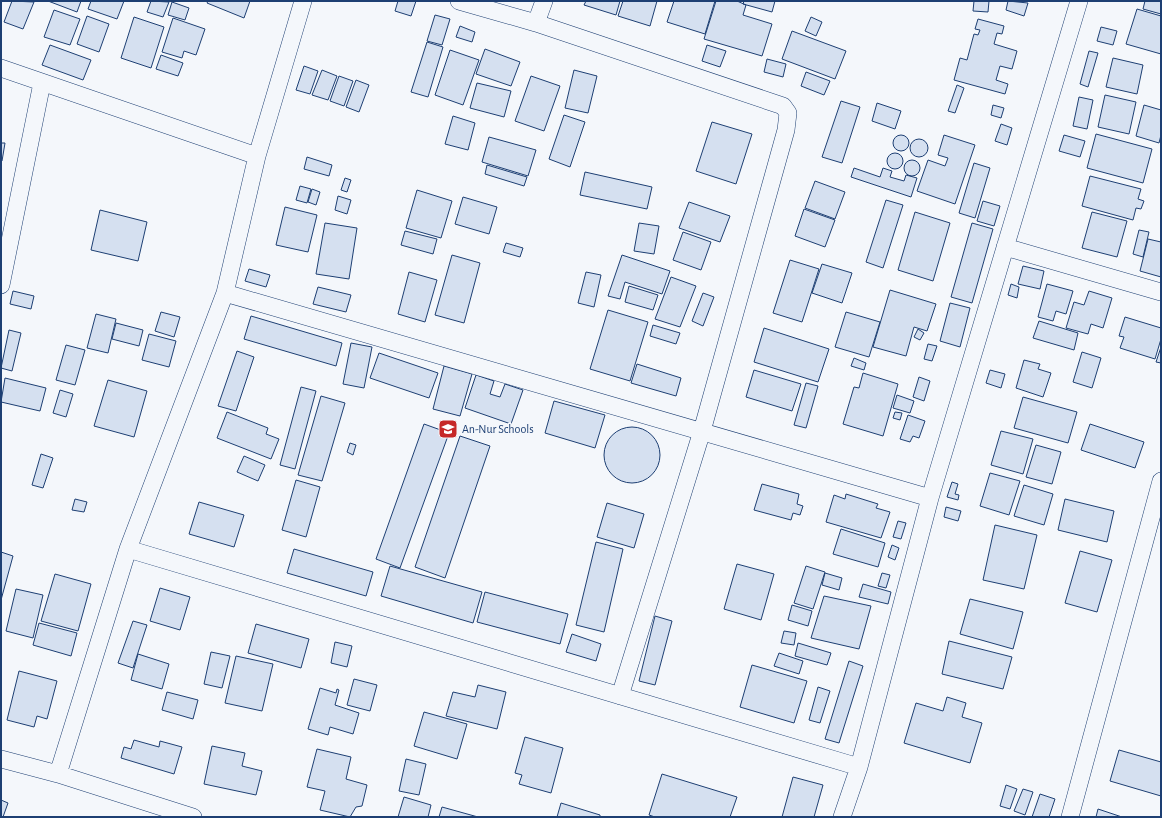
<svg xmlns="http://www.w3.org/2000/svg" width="1162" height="818" font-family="'Alegreya Sans',sans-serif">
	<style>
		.building { fill: #d5e0f0; stroke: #1d3f73 }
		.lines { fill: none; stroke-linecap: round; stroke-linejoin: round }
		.minor-casing { stroke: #1d3f73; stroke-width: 18 }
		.minor { stroke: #f4f7fb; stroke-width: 17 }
		.labels { text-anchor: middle; stroke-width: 3; stroke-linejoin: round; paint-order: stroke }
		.poi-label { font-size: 12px; fill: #1d3f73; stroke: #f4f7fb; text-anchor: start }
	</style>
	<rect width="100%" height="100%" fill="#f4f7fb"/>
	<!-- building -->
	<path class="building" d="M12 1 34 2 23 29 4 22Z
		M48 1H81L77 12Z
		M91 1H124L117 19 88 9Z
		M151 1 169 2 163 17 147 12Z
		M208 1H250L244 18 207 3Z
		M398 1H416L411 16 395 11Z
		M586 1H620L616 15 584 5Z
		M623 1H657L650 26 618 16Z
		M674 1H715L705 34 667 22Z
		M716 1H737L746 5 743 15 772 24 762 56 704 39Z
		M744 1H775L772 12 743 4Z
		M974 1H989L988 12 973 11Z
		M1008 1 1028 3 1024 16 1006 10Z
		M1145 1H1161V14L1143 9Z
		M172 2 189 8 185 20 168 15Z
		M1137 9 1161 16V54L1126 44Z
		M54 10 80 19 70 45 44 37Z
		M435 15 450 19 442 45 427 41Z
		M87 16 109 24 99 52 77 44Z
		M134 17 164 27 151 68 121 58Z
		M811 17 822 22 816 36 805 31Z
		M173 18 205 29 196 55 184 51 182 58 162 52Z
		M978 19 1004 26 1002 34 997 33 994 44 1017 51 1012 69 1000 66 996 80 1008 84 1005 94 954 80 960 58 967 60 974 34 978 35 980 30 975 29Z
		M460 26 475 32 472 42 456 37Z
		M1101 27 1117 31 1113 45 1097 41Z
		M792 31 846 51 835 79 782 59Z
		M427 42 443 47 428 97 411 92Z
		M50 45 91 60 83 80 42 65Z
		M707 45 726 51 720 67 702 61Z
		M485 49 520 62 511 86 476 74Z
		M450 50 479 60 463 105 435 95Z
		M1089 51 1098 53 1088 87 1080 84Z
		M161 55 183 63 178 76 156 69Z
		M1113 58 1143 65 1137 94 1106 87Z
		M767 59 786 64 783 77 764 72Z
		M304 66 318 71 310 94 296 90Z
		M322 70 337 76 328 100 312 95Z
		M574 70 597 76 588 113 565 108Z
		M806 72 830 81 824 95 801 86Z
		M339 76 353 81 344 106 330 101Z
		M531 76 560 86 544 131 515 121Z
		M356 80 369 85 359 112 346 107Z
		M477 83 511 91 504 117 470 108Z
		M957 85 964 88 955 113 948 111Z
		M1105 95 1136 102 1129 134 1098 127Z
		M1079 97 1093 100 1087 129 1073 126Z
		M841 101 860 107 842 163 822 157Z
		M877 103 901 111 895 129 872 121Z
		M993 105 1004 108 1001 118 991 115Z
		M1144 105 1161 110V135L1159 143 1136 136Z
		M564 115 585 122 570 167 549 159Z
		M453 116 475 123 468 150 445 144Z
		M712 122 752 134 736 184 696 171Z
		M1001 124 1012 128 1007 145 995 141Z
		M1096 134 1152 149 1143 183 1087 168Z
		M893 143a8 8 0 1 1 16 0a8 8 0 1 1-16 0Z
		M944 135 975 145 955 204 917 191 928 160 945 166 948 158 938 155Z
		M1064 135 1085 141 1080 157 1059 151Z
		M489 137 536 150 528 176 482 162Z
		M910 148a9 9 0 1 1 18 0a9 9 0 1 1-18 0Z
		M1 143H5L2 161H1Z
		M887 161a8 8 0 1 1 16 0a8 8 0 1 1-16 0Z
		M307 157 332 165 329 176 304 169Z
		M904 168a8 8 0 1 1 16 0a8 8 0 1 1-16 0Z
		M974 163 990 168 975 218 959 213Z
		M487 165 527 177 524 186 485 174Z
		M854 168 880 177 883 168 892 171 890 177 904 181 906 175 917 178 911 197 851 177Z
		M585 172 652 187 647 209 580 195Z
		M1090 176 1141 189 1138 199 1144 201 1141 209 1136 208 1133 220 1082 206Z
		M345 178 351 180 347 192 341 190Z
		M815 181 845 192 835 219 805 208Z
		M300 186 311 189 307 203 296 200Z
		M312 189 320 192 316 205 308 202Z
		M417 190 452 201 441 238 406 228Z
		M338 196 351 200 347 214 335 210Z
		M463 197 497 207 489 234 455 224Z
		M886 200 903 205 883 268 866 262Z
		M983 201 1000 206 994 226 977 221Z
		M689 202 730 216 720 242 679 228Z
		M285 207 317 215 308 252 276 245Z
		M804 209 835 220 825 247 795 236Z
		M100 210 147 222 138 261 91 250Z
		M915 212 950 223 933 281 898 270Z
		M1092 212 1127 221 1117 257 1082 248Z
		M325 223 357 228 349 279 316 274Z
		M639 223 659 226 654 254 634 251Z
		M972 223 993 229 972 303 951 297Z
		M1139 230 1149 232 1143 257 1133 254Z
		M405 231 437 239 433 254 401 245Z
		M683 232 711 242 701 270 673 260Z
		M1148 239 1161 242V277L1140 271Z
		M506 243 523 248 520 257 503 252Z
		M452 255 480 263 464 323 435 315Z
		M622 255 670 271 662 294 625 282 620 299 608 296Z
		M790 260 819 269 802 322 773 313Z
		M822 264 852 273 842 303 812 293Z
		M1023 266 1044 271 1040 289 1018 284Z
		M249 269 270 275 266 287 245 281Z
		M409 272 437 280 425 322 398 314Z
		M586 272 601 275 594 307 578 303Z
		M671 277 696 286 680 327 655 319Z
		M1011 284 1019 287 1017 298 1008 295Z
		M1047 284 1073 291 1066 314 1056 311 1053 321 1038 317Z
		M629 286 658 295 653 310 625 302Z
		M318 287 351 295 346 312 313 304Z
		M890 290 936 304 927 331 914 327 906 356 873 347Z
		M13 291 34 296 31 309 10 304Z
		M1089 291 1112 298 1103 328 1091 324 1088 334 1066 328 1074 302 1084 305Z
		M703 293 714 297 703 326 692 321Z
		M950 303 970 308 960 347 940 341Z
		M608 310 648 322 630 381 590 369Z
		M161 312 180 317 174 337 155 331Z
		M846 312 880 322 869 357 835 347Z
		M96 314 116 319 108 353 87 348Z
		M251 316 342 343 336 366 244 339Z
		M1125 317 1161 328V339L1155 359 1120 348 1124 337 1119 336Z
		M1039 321 1078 333 1074 350 1033 338Z
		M116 323 143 330 139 346 112 339Z
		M653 325 680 333 676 344 650 336Z
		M764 328 829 349 818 382 754 362Z
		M918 329 924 333 920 340 914 337Z
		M9 330 21 333 12 371 1 368Z
		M149 334 176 341 169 367 142 360Z
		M351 343 372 347 364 388 343 384Z
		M928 344 937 346 932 361 924 359Z
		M66 345 85 350 75 385 56 380Z
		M1161 347V363L1156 362Z
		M237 351 254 357 236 411 218 406Z
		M1082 352 1101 358 1092 388 1073 382Z
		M379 353 438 373 429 398 370 378Z
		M854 358 866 363 864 370 851 366Z
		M1024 360 1040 364 1038 369 1051 373 1043 397 1016 388Z
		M637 364 681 378 676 396 631 383Z
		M444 366 472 374 460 416 433 409Z
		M754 370 801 384 792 411 746 397Z
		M990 370 1005 374 1001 388 986 383Z
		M863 373 898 384 883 436 843 424 854 387 859 388Z
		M476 375 494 381 490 394 500 397 505 384 523 390 511 424 465 408Z
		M919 377 930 381 924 401 913 397Z
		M5 378 46 388 40 411 1 402Z
		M108 380 147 391 134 437 94 426Z
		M806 383 818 386 806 428 794 425Z
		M301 387 316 391 295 469 280 465Z
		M60 390 73 394 66 417 53 413Z
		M897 395 914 401 910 413 893 408Z
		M321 396 345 403 322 481 298 475Z
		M1023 397 1077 412 1068 443 1014 428Z
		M554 401 605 415 595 448 545 433Z
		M227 412 268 428 266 434 279 439 271 459 217 438Z
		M895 412 902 413 900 420 893 418Z
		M908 415 925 421 919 438 913 436 910 442 900 439Z
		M424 424 449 433 400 568 376 559Z
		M1090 424 1144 442 1135 468 1081 450Z
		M604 455a28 28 0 1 1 56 0a28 28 0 1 1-56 0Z
		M1001 431 1033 439 1023 474 991 465Z
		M460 436 490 446 445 578 415 567Z
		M350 443 356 445 353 455 347 452Z
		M1036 445 1061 452 1052 484 1026 477Z
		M41 454 53 458 43 488 32 485Z
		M244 456 265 465 258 481 237 472Z
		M990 473 1020 481 1009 515 980 506Z
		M296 480 320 487 306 537 282 530Z
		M952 482 958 484 955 494 959 495 958 500 947 497Z
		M762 484 799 494 797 504 803 506 800 515 793 513 791 520 754 510Z
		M1024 485 1053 494 1044 525 1014 516Z
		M846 494 878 504 876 508 890 512 881 538 826 522 834 495 845 499Z
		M75 499 87 502 84 512 72 510Z
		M1065 499 1114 511 1107 542 1058 530Z
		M199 502 244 515 234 547 189 534Z
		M607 503 644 514 634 548 597 537Z
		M946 507 961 511 958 521 944 517Z
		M898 521 906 523 901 539 893 537Z
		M995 525 1037 535 1024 589 983 580Z
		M841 529 885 543 878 567 833 554Z
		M596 542 623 549 604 632 576 625Z
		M892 545 899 548 895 560 888 557Z
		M294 549 373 572 366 596 287 573Z
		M1080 551 1112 560 1097 612 1065 603Z
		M1 552 13 556 1 600Z
		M737 564 774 574 761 620 724 609Z
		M390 566 482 592 473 623 381 596Z
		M806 566 825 572 813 609 794 603Z
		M825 573 842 578 839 590 822 585Z
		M882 573 890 575 886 588 878 586Z
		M55 574 91 584 78 631 41 621Z
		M863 584 891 592 888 604 859 597Z
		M160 588 190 597 180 630 150 621Z
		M16 589 43 595 33 638 6 631Z
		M485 592 568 614 560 644 477 622Z
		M824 596 871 606 859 649 811 638Z
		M970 599 1023 612 1013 649 960 634Z
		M792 605 812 611 808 626 788 620Z
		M655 616 672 621 655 685 639 681Z
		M133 621 147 625 133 668 118 663Z
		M39 623 77 633 71 656 33 645Z
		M256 624 309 639 301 668 248 653Z
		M784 631 796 633 794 645 781 643Z
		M572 634 601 644 596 661 566 652Z
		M949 641 1012 657 1003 689 942 674Z
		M335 642 352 646 347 667 331 663Z
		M798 643 831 653 827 665 795 656Z
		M211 652 230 656 222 688 204 684Z
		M779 653 803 661 799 674 774 666Z
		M138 654 169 664 162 689 131 680Z
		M236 656 273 664 262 711 225 703Z
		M849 661 863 666 839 743 825 739Z
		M752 665 807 681 794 723 740 707Z
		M19 671 57 681 47 719 37 716 34 727 7 720Z
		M354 679 377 685 370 711 347 705Z
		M478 685 506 692 497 729 446 716 453 692 475 697Z
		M818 687 830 691 820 723 809 720Z
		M320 688 336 693 337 689 339 690 335 705 359 713 353 734 330 727 328 735 308 729Z
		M167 692 198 700 193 719 162 710Z
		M947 697 966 703 962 717 982 723 970 763 904 743 916 703 943 711Z
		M424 712 467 724 457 759 414 746Z
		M525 737 563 748 551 793 519 784 522 775 515 773Z
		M134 740 159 747 160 741 182 747 174 774 121 758 124 747 131 749Z
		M212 746 245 753 242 766 262 771 256 795 204 784Z
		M317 749 351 757 346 779 367 785 362 806 356 807 350 817 320 810 325 791 307 787Z
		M1119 750 1161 762V796L1110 781Z
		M406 759 426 764 419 795 399 791Z
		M662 774 737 797 730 817H655L649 815Z
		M793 777 823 785 814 817H782Z
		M1006 785 1017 789 1010 809 1000 806Z
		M1023 789 1033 792 1025 815 1014 811Z
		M1040 794 1055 799 1049 817H1032Z
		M404 797 431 805 428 817H398Z
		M1 800 8 803 3 817H1Z
		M561 803 600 815V817H557Z
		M442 807 478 817H439Z
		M1098 809 1122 817H1096Z"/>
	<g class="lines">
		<defs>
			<path id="minor" d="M459 1 536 23 783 106 788 113 786 130 702 431 620 696
				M536 23 544 1
				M1 68 257 156
				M1005 247 1161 292
				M1 285 42 83
				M225 293 930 498
				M128 549 859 767
				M1 759 58 774 193 817
				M58 774 128 549 225 293 257 156 303 1
				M842 817 859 767 930 498 1079 1
				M1070 817 1161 481"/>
		</defs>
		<!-- minor casing -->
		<use href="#minor" class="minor-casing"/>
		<!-- minor -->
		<use href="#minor" class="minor"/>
	</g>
	<!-- icons -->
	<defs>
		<symbol id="school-square" viewBox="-11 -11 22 22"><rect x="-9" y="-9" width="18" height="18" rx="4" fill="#c62828" stroke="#f4f7fb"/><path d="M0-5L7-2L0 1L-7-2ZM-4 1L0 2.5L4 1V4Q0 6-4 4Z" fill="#fff"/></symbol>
	</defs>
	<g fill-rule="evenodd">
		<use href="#school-square" x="437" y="418" width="22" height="22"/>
	</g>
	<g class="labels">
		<!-- poi labels -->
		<g class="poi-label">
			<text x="462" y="433">An-Nur Schools</text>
		</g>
	</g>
	<!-- border -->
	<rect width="1162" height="818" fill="none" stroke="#1d3f73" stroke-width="4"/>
</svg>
